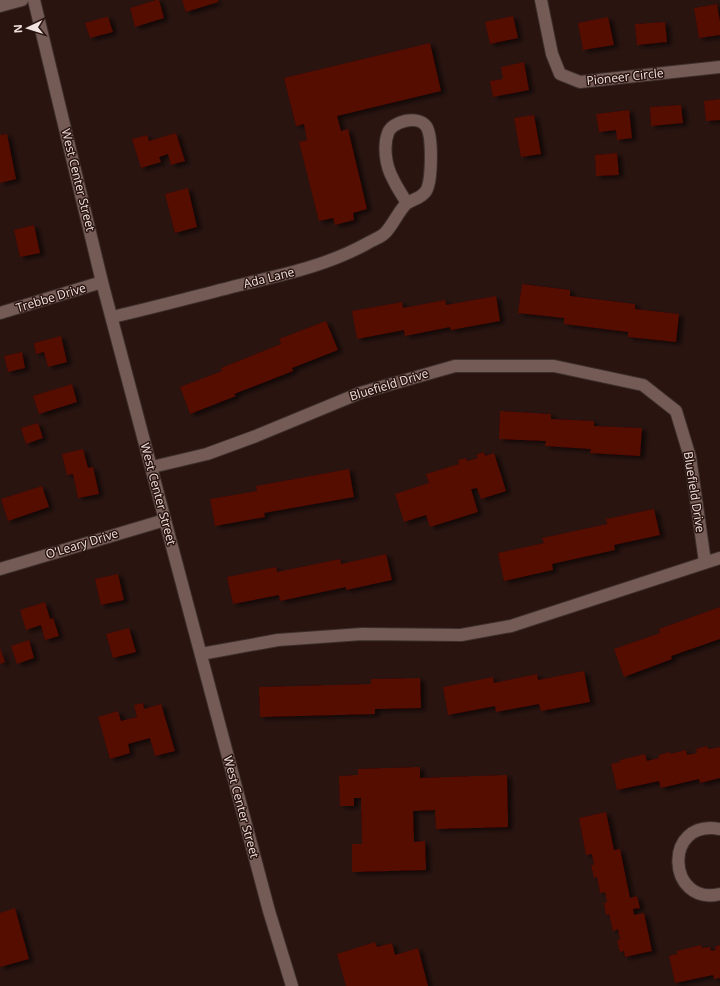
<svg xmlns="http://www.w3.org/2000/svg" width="720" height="986" font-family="'Open Sans',sans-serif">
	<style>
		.building { fill: #540a00; filter: url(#shadow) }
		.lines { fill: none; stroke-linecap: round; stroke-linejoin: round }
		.street-casing { stroke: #3d2f2d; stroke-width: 14 }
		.secondary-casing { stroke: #3d2f2d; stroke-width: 14 }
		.street { stroke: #755b55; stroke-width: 12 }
		.secondary { stroke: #755b55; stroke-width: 12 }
		.labels { text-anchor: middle; stroke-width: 3; stroke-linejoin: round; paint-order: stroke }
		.street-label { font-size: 12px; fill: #f2e2df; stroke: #291410 }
	</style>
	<defs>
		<filter id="shadow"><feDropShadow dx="4.5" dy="2.5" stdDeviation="2" flood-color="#0009"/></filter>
	</defs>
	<rect width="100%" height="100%" fill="#291410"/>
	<!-- building -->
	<path class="building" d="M156 0H159L164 18 135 27 130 8Z
		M182 0H218V2L186 12Z
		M717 4 720 22V35L699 38 694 8Z
		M513 16 518 38 490 44 485 22Z
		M106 17H108L113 32 90 38 85 23Z
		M608 17 614 45 583 50 578 23Z
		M665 22 667 42 637 45 635 24Z
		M430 43 441 91 337 116 341 131 348 129 367 209 353 213 354 220 335 225 333 218 319 221 299 142 307 140 304 124 296 126 284 78Z
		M524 62 529 90 493 97 490 81 503 79 501 67Z
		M720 99V120L706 121 704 101Z
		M681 105 683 123 651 126 650 107Z
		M629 110 632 138 617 140 616 130 599 132 596 114Z
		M534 115 541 154 521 157 514 118Z
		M176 133 185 161 171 165 168 154 159 157 161 162 141 168 132 139 147 135 149 141Z
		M7 134 16 179 0 183V135Z
		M617 153 619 175 596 176 595 155Z
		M188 188 197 227 175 233 165 194Z
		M34 225 40 253 20 257 14 230Z
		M522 284 570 290V296L635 304V309L679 314 676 342 628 337V332L564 324V318L518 313Z
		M496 296 500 321 451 330 450 327 405 336 404 330 357 339 352 311 402 302 403 308 445 300 446 305Z
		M326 321 338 350 292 368 293 371 234 394 236 396 190 414 180 387 222 371 221 368 281 344 279 339Z
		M61 336 67 362 48 367 44 352 36 354 34 343Z
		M22 352 25 368 8 372 4 356Z
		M72 384 77 402 39 414 33 396Z
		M500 411 551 414V419L594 421V426L642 428 640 456 590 453 591 449 545 446 546 441 499 439Z
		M38 423 43 438 26 444 21 428Z
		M83 449 88 468 93 467 99 494 78 498 73 474 67 475 62 454Z
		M484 452 485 456 494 453 506 491 481 499 477 488 471 489 478 512 430 527 426 515 404 522 395 494 429 483 426 474 459 464 458 460 466 458 467 461 478 458 476 455Z
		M349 469 354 497 264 513 265 517 215 526 210 499 257 491 256 486Z
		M42 486 49 507 8 521 1 499Z
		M654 509 660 535 614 545 615 550 552 564 553 570 504 581 498 553 544 543 542 538 607 524 606 519Z
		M386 554 392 580 346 590V587L280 601 279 595 233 604 227 577 276 567 277 572 340 559 341 564Z
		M118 574 124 600 101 605 95 579Z
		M45 602 50 619 53 618 59 636 45 640 41 625 26 630 20 610Z
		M720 607V639L671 656 672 659 624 677 614 649 660 633 659 629Z
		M129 628 136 652 113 658 106 634Z
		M29 640 34 658 17 664 11 646Z
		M0 648 5 662 0 664Z
		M584 671 590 702 541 711 539 704 496 712 495 706 448 715 443 687 493 677 494 683 537 674 538 680Z
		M420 678 421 708 375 709V714L260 717 259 687 371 684V679Z
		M143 703 144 709 161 704 175 751 155 756 150 738 128 744 130 753 110 759 98 717 118 711 121 721 137 717 134 705Z
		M707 746 708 749 720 747V778L700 783 699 779 661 788 659 781 617 790 611 764 620 762V760L645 754 647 761 659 758V755L670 752V754L686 750 687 755 697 753 696 749Z
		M420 767V778L507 775 508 827 436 829 435 810 413 811 414 842 425 841 426 870 352 872V844H362L361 798H354V806H340L339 776 358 775V769Z
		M606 812 614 850 620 849 630 898 637 896 640 908 633 909 634 915 644 913 652 951 625 957 624 951 620 952 617 940H620L618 929 613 931 609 914 606 915 604 903 607 902 605 892 600 893 597 877 594 878 591 865H594L592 854 586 855 579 818Z
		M15 908 29 959 0 967V913Z
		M375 942 377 947 392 943 395 955 418 948 428 986H346L337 954Z
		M701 945 702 948 710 947 711 951 716 950 715 947 720 945V978L714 979 713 975 675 983 669 956 677 954V951Z"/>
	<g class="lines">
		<defs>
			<path id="street" d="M541 0 552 54 560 74 580 82 720 67
				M0 313 102 282
				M112 317C156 307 200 295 244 284 286 274 328 265 366 244 372 240 380 238 385 233 393 225 398 212 406 204 412 199 421 199 426 191 432 182 433 135 426 126 418 115 392 121 388 133 383 146 386 166 392 177 396 186 402 195 407 203
				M152 467 207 454 256 436 360 393 455 366H554L643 385 676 411 690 457 705 562
				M0 569 165 520
				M201 654 278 640 362 634 461 635 511 626 720 558
				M720 829C662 818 667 907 720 894"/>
			<path id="secondary" d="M34 0 102 282 165 520 269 911 292 986
				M0 6 22 0"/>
		</defs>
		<!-- street casing -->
		<use href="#street" class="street-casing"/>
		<!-- secondary casing -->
		<use href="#secondary" class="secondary-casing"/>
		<!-- street -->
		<use href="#street" class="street"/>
		<!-- secondary -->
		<use href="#secondary" class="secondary"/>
	</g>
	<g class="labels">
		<!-- street labels -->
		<g class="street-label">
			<text transform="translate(625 77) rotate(-6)" y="4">Pioneer Circle</text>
			<text transform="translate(78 180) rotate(76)" y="4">West Center Street</text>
			<text transform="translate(269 278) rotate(-14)" y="4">Ada Lane</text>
			<text transform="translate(51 298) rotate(-17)" y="4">Trebbe Drive</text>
			<text transform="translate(389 385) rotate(-17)" y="4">Bluefield Drive</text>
			<text transform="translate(694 492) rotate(81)" y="4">Bluefield Drive</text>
			<text transform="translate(158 494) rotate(75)" y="4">West Center Street</text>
			<text transform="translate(82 544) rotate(-17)" y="4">O'Leary Drive</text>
			<text transform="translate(241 807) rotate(75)" y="4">West Center Street</text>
		</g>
	</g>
	<!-- north arrow -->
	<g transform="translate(28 28) rotate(266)" stroke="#291410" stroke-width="3" paint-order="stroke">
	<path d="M0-3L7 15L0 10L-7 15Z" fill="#f2e2df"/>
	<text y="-6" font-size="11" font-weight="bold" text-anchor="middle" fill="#f2e2df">N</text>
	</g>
</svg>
